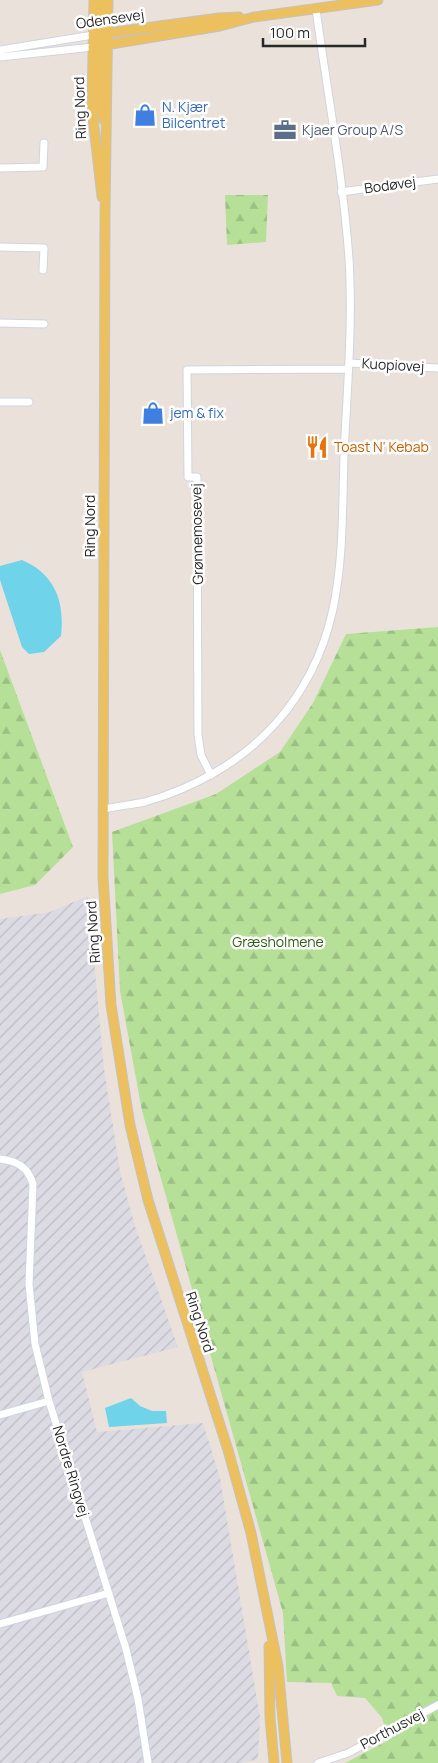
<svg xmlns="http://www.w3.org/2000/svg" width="438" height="1763" font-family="Manrope,sans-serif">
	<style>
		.industrial { fill: url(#industrial-furrows) }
		.forest { fill: url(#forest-firs) }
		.water { fill: #6fd3ea }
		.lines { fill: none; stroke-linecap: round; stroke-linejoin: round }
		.minor-casing { stroke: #cfd4e1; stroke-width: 9 }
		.major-casing { stroke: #c3c3c3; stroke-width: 11 }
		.minor { stroke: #fff; stroke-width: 7 }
		.major { stroke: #ecc05e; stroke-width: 9 }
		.labels { text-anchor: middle; stroke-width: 5; stroke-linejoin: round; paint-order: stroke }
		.street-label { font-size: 14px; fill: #282828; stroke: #fff }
		.shop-label { font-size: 14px; fill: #366cbe; stroke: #fff; text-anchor: start }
		.service-label { font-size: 14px; fill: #4e5e75; stroke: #fff; text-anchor: start }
		.food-label { font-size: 14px; fill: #c56008; stroke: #fff; text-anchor: start }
		.park-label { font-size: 14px; fill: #30621b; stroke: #fff }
	</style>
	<defs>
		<pattern id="industrial-furrows" width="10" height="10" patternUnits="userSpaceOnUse" patternTransform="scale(1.25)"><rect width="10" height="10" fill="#dcdbe3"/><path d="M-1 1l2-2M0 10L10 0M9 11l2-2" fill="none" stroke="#bdbcc3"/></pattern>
		<pattern id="forest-firs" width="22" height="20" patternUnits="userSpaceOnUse" patternTransform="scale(1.25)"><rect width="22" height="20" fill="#b6e098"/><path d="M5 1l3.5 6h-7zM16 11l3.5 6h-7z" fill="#9cc083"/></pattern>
	</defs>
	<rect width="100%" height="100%" fill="#eae2da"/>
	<!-- industrial -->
	<path class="industrial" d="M88 896 104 1068 120 1171 135 1226 178 1347 82 1372 97 1432 203 1423 220 1478 260 1717 258 1759 242 1763H0V919L50 912Z"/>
	<!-- forest -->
	<path class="forest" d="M225 195H268L266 242 227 245Z
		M438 627V1763H345L389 1740 382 1718 365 1698 337 1696 331 1683 287 1682 283 1613 142 1111 120 991 112 832 216 794 280 752 313 703 346 634Z
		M0 650 73 847 35 885 0 894Z"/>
	<!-- water -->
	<path class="water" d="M22 560C55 574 65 602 61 636L44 652 29 654 22 647 0 580V566Z
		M131 1398 140 1406 152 1411H166L167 1423 109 1427 105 1408Z"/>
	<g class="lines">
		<defs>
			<path id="minor" d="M0 50 93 35
				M0 57 93 47
				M0 168 43 167 44 143
				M341 192 438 179
				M0 247 44 248 43 270
				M0 323 44 324
				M349 363 438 368
				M0 402H29
				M211 775 201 755 198 735 197 477H188L187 370 348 369
				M104 809C117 806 131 805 145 802 194 788 241 762 275 724 347 644 341 554 344 455 347 390 353 324 349 259 343 175 327 91 316 9
				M0 1159C17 1161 28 1167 33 1184L29 1284 35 1344 49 1401 126 1649 138 1699 148 1763
				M0 1415 49 1401
				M0 1624 109 1593
				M318 1763 348 1753 438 1705"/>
			<path id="major" d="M94 0 92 109 102 197
				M100 0V34L102 39
				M108 0 105 214 103 877 111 1005 130 1125 148 1200 228 1450 251 1533 278 1666 287 1763
				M93 35 219 18 239 17
				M99 42 101 109 104 120
				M93 47 220 26 254 17 378 0
				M269 1646 270 1717 274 1763"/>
		</defs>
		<!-- minor casing -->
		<use href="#minor" class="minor-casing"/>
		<!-- major casing -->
		<use href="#major" class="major-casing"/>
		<!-- minor -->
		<use href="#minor" class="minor"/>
		<!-- major -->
		<use href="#major" class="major"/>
	</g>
	<!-- icons -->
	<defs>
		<symbol id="shop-bare" viewBox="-9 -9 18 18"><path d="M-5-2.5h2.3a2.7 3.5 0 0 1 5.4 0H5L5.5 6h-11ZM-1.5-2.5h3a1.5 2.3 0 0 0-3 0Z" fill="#3f7fe0" stroke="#fff" stroke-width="2.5" paint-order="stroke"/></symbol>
		<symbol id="office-bare" viewBox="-9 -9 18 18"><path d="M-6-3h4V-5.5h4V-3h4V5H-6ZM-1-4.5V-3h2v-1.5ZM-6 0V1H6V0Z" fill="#5c6f8a" stroke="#fff" stroke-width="2.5" paint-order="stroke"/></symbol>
		<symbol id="restaurant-bare" viewBox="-9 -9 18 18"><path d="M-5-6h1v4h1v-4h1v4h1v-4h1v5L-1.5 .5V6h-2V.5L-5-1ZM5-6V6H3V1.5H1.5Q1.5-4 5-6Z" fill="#e8710a" stroke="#fff" stroke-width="2.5" paint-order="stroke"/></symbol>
	</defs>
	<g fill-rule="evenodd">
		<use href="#shop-bare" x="129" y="99" width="32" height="32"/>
		<use href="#office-bare" x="269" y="114" width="32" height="32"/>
		<use href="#shop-bare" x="137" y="397" width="32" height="32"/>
		<use href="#restaurant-bare" x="301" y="431" width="32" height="32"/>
	</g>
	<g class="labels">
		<!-- street labels -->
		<g class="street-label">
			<text transform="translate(110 19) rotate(-8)" y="5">Odensevej</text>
			<text transform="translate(80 108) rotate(-92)" y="5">Ring Nord</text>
			<text transform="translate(390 185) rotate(-8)" y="5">Bodøvej</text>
			<text transform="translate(393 365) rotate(3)" y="5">Kuopiovej</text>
			<text transform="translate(90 526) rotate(-90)" y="5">Ring Nord</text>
			<text transform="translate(197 534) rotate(-91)" y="5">Grønnemosevej</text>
			<text transform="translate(93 932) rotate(-94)" y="5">Ring Nord</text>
			<text transform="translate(200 1322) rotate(72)" y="5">Ring Nord</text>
			<text transform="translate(71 1471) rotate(73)" y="5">Nordre Ringvej</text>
			<text transform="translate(392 1729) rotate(-28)" y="5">Porthusvej</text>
		</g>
		<!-- shop labels -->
		<g class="shop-label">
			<text x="162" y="112">N. Kjær<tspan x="162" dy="16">Bilcentret</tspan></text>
			<text x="170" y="418">jem &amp; fix</text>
		</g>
		<!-- service labels -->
		<g class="service-label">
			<text x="302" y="135">Kjaer Group A/S</text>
		</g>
		<!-- food labels -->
		<g class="food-label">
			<text x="334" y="452">Toast N' Kebab</text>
		</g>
		<!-- park labels -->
		<g class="park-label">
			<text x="278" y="947">Græsholmene</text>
		</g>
	</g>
	<!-- scale -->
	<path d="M263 38v8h102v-8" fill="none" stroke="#282828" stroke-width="2.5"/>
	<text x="270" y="38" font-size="15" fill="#282828" stroke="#ffffff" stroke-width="4" paint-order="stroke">100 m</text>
</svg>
